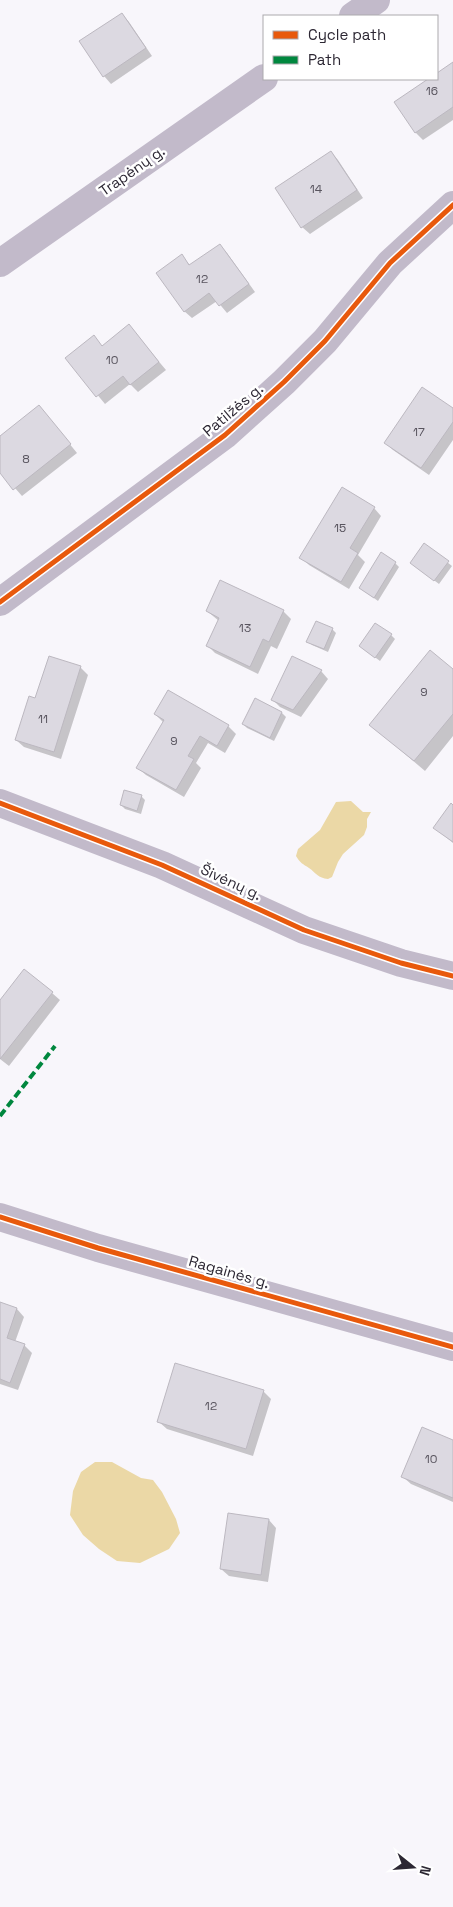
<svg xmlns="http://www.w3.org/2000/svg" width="453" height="1907" font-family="'Space Grotesk',sans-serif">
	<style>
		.water { fill: #ebd8a6 }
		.shadow { fill: #0003 }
		.building { fill: #dcd9e1; stroke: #bcb8c0 }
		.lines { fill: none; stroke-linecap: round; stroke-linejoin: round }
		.street { stroke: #c2baca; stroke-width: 28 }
		.quiet { stroke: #00873e; stroke-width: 4; stroke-dasharray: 8 4; stroke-linecap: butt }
		.cycleway-casing { stroke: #fff; stroke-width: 8 }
		.cycleway { stroke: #e8590c; stroke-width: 5 }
		.labels { text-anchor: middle; stroke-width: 5; stroke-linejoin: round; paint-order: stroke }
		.number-label { font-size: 12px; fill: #58545e }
		.street-label { font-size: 15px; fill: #2c2733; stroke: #fff }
	</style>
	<rect width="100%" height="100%" fill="#f8f6fb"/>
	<!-- water -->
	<path class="water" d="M351 801 363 812H371L367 819V827L364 835 343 854 338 862 332 877 328 879C318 878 316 873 309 868 303 864 300 863 296 856L298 849 320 830 336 802Z
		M95 1462H112L141 1478 153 1480 162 1492 176 1519 180 1533 169 1549 140 1563 117 1561 99 1549 83 1535 70 1515 73 1491 81 1472Z"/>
	<!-- shadow -->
	<path class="shadow" d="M122 14 129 22 152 56 111 84 104 76Z
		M453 63V120L423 140 416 133 396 103 431 79H437V75Z
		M331 152 338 160 363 198 310 234 302 227Z
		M219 246 227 253 255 292 227 313 217 301 192 318 184 311 181 256 191 266Z
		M129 326 166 370 138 392 130 384 105 404 67 358 93 337 103 347Z
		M39 406 77 453 22 496 0 471V437Z
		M453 410V440L429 475 393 450 386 443Z
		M374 508 381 516 358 555 365 562 349 589 309 565 301 557Z
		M424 544 452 566 439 584 415 566Z
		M395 563 399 567 378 601 360 588Z
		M207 611H283L291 619 277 649 271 646 258 674 215 653 207 645 219 621Z
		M332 629 336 633 328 652 312 645 308 641Z
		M391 635 395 639 380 661 360 646Z
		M80 667 88 675 61 759 24 747 16 740 36 699Z
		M321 671 328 679 301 717 280 707 273 700Z
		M453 671V736L425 771 371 725Z
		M168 692 228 726 236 734 225 753 208 743 196 763 201 768 184 797 146 775 138 768 164 723 155 714Z
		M255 700 282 713 286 717 274 741 247 728 243 724Z
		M141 796 145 800 141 814 125 809 121 805Z
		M453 806V843L435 828Z
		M52 993 60 1000 9 1066 0 1059V1002Z
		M0 1303 17 1309 24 1317 15 1342 24 1345 32 1353 18 1390 0 1384Z
		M263 1391 271 1399 253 1456 167 1429 159 1422Z
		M453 1442V1502L411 1484 403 1477Z
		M269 1520 276 1528 268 1582 229 1576 221 1569Z"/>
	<!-- building -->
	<path class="building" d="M122 13 146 48 103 77 79 41Z
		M453 62V107L415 133 394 102 428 79H437V73Z
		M331 151 357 190 301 228 275 188Z
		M220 244 249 284 219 306 209 293 184 312 156 273 182 254 189 265Z
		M129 324 159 362 130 385 123 376 96 397 65 358 94 335 102 346Z
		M422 387 453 408V422L421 468 384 443Z
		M39 405 71 444 13 490 0 473V436Z
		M342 487 375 507 350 548 358 553 341 582 299 558Z
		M424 543 449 561 434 581 410 563Z
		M381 552 396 562 374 598 359 588Z
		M220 580 284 610 269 642 263 639 250 667 206 646 219 618 206 611Z
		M316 621 333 628 324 649 306 642Z
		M375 623 392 634 375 658 359 646Z
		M430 650 453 669V714L414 761 369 725Z
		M49 656 81 666 54 752 15 740 29 696 35 698Z
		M292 656 322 670 293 710 271 700Z
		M168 690 229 725 217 746 200 736 188 756 194 759 176 790 136 768 164 720 154 714Z
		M255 698 282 712 270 738 242 724Z
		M124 790 142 795 137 811 120 805Z
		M451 803 453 805V842L433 828Z
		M24 969 53 992 0 1059V1000Z
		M0 1302 17 1308 7 1338 25 1344 10 1383 0 1379Z
		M175 1363 264 1390 246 1449 157 1422Z
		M422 1427 453 1440V1498L401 1477Z
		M228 1513 269 1519 261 1575 220 1569Z"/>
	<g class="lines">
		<!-- street -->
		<path class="street" d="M353 16 376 0
			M0 263 264 78
			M0 602 225 435 284 382 325 341 390 263 453 205
			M0 803 162 865 304 930 401 963 453 976
			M0 1217 98 1248 453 1347"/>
		<!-- quiet -->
		<path class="quiet" d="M0 1116 55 1046"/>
		<defs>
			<path id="cycleway" d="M0 602 225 435 284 382 325 341 390 263 453 205
				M0 803 162 865 304 930 401 963 453 976
				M0 1217 98 1248 453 1347"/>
		</defs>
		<!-- cycleway casing -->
		<use href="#cycleway" class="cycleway-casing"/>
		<!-- cycleway -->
		<use href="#cycleway" class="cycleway"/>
	</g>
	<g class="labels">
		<!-- number labels -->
		<g class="number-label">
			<text x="432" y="95">16</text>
			<text x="316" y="193">14</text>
			<text x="202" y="283">12</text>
			<text x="112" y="364">10</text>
			<text x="419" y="436">17</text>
			<text x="26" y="463">8</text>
			<text x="340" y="532">15</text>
			<text x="245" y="632">13</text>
			<text x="424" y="696">9</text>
			<text x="43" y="723">11</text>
			<text x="174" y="745">9</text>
			<text x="211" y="1410">12</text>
			<text x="431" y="1463">10</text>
		</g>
		<!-- street labels -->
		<g class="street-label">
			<text transform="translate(132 171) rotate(-35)" y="5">Trapėnų g.</text>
			<text transform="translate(233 410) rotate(-40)" y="5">Patilžės g.</text>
			<text transform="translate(231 882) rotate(25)" y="5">Šivėnų g.</text>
			<text transform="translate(229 1272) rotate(16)" y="5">Ragainės g.</text>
		</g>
	</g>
	<!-- legend -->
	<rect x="263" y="15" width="175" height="65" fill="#ffffff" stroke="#aba9ad"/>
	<rect x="273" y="31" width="25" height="8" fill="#e8590c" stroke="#aba9ad"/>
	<text x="308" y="40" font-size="15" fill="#2c2733">Cycle path</text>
	<rect x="273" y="56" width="25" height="8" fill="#00873e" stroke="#aba9ad"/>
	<text x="308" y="65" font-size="15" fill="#2c2733">Path</text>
	<!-- north arrow -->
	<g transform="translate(413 1867) rotate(107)" stroke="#ffffff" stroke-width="4" paint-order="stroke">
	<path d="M0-4L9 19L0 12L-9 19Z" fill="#2c2733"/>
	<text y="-8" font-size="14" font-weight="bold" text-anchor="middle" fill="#2c2733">N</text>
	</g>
</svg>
